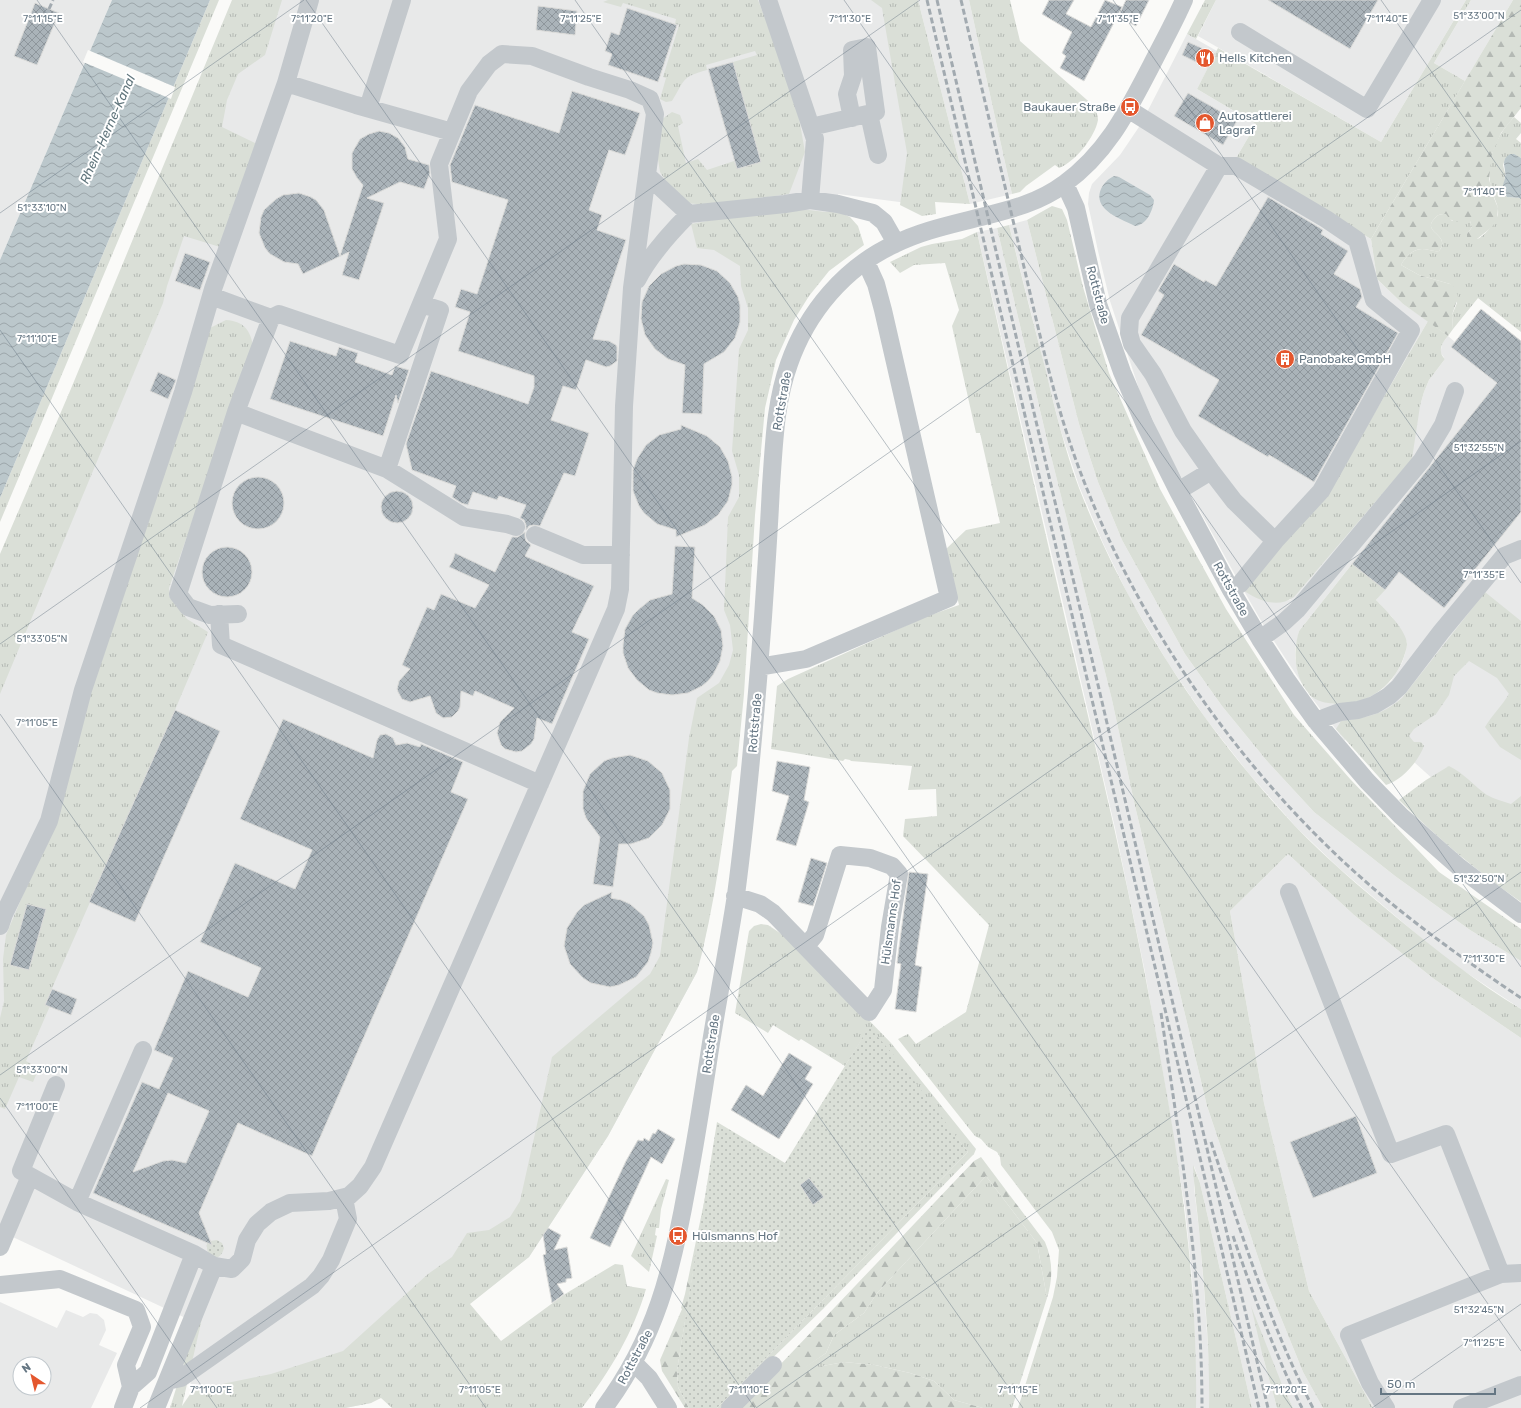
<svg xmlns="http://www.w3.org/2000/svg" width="1521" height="1408" font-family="Rubik,sans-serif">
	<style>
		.built { fill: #e8e9e9; fill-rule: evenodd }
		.grass { fill: url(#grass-tufts); fill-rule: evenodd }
		.forest { fill: url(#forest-firs) }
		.garden { fill: url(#garden-dots) }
		.water { fill: url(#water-waves) }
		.pier { fill: #fafaf8 }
		.building { fill: url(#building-cross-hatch); stroke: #dcdcda; fill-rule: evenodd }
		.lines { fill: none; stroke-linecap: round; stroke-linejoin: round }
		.minor { stroke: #c3c8cc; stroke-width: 18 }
		.rail { stroke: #a2aab0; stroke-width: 3; stroke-dasharray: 6 3; stroke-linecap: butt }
		.ticks { fill: none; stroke: #657683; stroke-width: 1; stroke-opacity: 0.45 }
		.labels { text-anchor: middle; stroke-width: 4; stroke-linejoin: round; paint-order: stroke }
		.poi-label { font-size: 12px; fill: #657683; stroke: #fff; text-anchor: start }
		.street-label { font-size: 12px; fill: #657683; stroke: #fff }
		.water-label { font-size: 13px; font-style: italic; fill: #60757c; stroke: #fff }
		.ticks-label { font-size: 10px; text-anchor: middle; fill: #657683; stroke: #fff; stroke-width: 4; stroke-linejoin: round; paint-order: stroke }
	</style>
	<defs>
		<pattern id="grass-tufts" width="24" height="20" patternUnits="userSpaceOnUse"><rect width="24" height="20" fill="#dadfd7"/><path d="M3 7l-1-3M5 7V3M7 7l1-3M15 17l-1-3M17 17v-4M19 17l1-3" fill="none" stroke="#b4b9b4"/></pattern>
		<pattern id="forest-firs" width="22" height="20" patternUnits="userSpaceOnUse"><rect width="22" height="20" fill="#dadfd7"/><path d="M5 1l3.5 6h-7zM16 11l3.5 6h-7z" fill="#b4b9b4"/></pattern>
		<pattern id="garden-dots" width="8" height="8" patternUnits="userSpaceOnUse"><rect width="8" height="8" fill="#dadfd7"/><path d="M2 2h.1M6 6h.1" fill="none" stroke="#b4b9b4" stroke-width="1.8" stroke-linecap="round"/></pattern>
		<pattern id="water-waves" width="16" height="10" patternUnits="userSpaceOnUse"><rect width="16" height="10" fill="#bbc7cb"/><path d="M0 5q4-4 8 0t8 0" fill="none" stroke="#9ca6aa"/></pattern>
		<pattern id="building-cross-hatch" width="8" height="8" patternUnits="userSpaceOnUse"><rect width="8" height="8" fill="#aab3b9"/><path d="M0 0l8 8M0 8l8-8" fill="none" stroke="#8e969c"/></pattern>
	</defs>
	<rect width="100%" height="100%" fill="#fafaf8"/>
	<!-- built -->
	<path class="built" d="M0 0H112L0 260Z
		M254 0H886L919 183 907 203 838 194 840 224 769 343 722 838 703 950 697 972 608 1136 529 1257 469 1304 371 1403 345 1408H190L192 1321 0 1231V612Z
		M918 0H969L1012 194 970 204Z
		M1216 0H1466L1381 142 1198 36Z
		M1471 0H1513L1465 81 1434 63Z
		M1187 34 1217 51 1197 89 1256 124 1235 160 1371 239 1377 279 1403 304 1428 321 1328 493 1268 602 1290 600 1420 406 1424 392 1429 380 1445 359 1441 353V349L1443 342 1448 336 1455 342 1481 309 1521 341V843L1445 790 1414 762 1346 737 1345 741 1311 697 1334 704 1379 692 1391 681 1402 663 1405 654 1407 642 1392 617 1376 600 1384 590 1352 564 1299 631 1295 650V658L1298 673 1303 685 1264 626 1240 584 1166 449 1140 392 1110 301 1098 251 1088 204 1089 193 1092 184 1120 155 1141 124Z
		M1027 220 1079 424 1098 482 1122 540 1185 654 1222 706 1267 761 1314 812 1395 876 1470 930 1521 961V1009L1446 959 1340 869 1296 827 1250 775 1206 719 1168 663 1130 599 1103 543 1079 486 1060 428 1009 225Z
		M997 228 1048 444 1112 700 1135 806 1207 1106 1266 1281 1303 1372 1323 1408H1293L1281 1382 1262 1353 1277 1408H1252L1200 1183 1194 1166V1187L1200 1239 1205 1302 1210 1381 1209 1408H1196L1195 1339 1192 1277 1185 1208 1166 1090 1144 967 1115 828 977 232Z
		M1288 854 1354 915 1434 979 1521 1038V1408H1373L1309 1291 1264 1103 1230 911Z
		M0 1302 57 1328 66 1310 83 1317 90 1313 97 1314 104 1320 106 1330 99 1345 117 1353 91 1408H0ZM20 1364H44V1388H20Z"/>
	<!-- grass -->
	<path class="grass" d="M210 0H219L0 522V498Z
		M232 0H282L265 55 238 74 227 100 222 127 257 144 220 247 184 236 167 286 163 303 0 694V554L70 391Z
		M608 0H758L775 44 799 118 805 152 789 194 708 205 685 203 671 189 660 172 657 153 661 120 672 112 680 115 683 123 678 126 686 163 698 159 707 170 734 161 737 169 761 162 733 62 757 55 755 51 706 65 707 70C681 77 685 80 672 101L666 102 660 99 666 78 663 77 679 25 675 24 676 19 623 3 621 7 603 2Z
		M871 0H918L970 204 935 202 936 214 922 216 900 205 907 153 882 8Z
		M969 0H1010L1020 41 1095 107C1096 111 1098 116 1098 120 1095 137 1075 162 1059 168L1055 165 1026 186 1020 192 1012 194Z
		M1205 0H1216L1196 39 1187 34Z
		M1466 0H1471L1434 63 1465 81 1371 239 1235 160 1256 124 1197 89 1218 48 1381 142Z
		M1514 117 1521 123V133L1516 139 1521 143V158L1513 154 1505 159 1503 165 1505 173 1504 194 1507 197 1521 198V332L1478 298 1453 329 1452 315 1457 303 1450 284 1419 275 1401 265C1405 257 1413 249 1422 249 1428 249 1433 252 1439 251 1441 248 1443 246 1442 242 1441 233 1423 230 1435 218 1438 214 1442 214 1447 214L1452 221H1470L1472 227 1467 234 1468 239C1470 239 1474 239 1477 239 1484 237 1497 221 1498 214 1499 205 1494 199 1492 191 1484 163 1495 137 1514 117Z
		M1052 206 1062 209 1067 220 1083 287 1109 373 1160 489 1226 609 1294 715 1351 780 1439 872 1521 929V961L1470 930 1395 876 1314 812 1267 761 1222 706 1185 654 1122 540 1098 482 1079 424 1027 220Z
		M801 209 825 212 837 211 850 217 858 226 864 245 829 271 809 296 794 320 776 360 765 408 755 515 744 694 737 766 732 771C723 838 715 906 697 972L608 1136 529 1257 470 1304 501 1341 565 1294 615 1264 623 1265 627 1286 646 1289C634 1331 609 1373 582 1408H392L381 1398 371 1403 345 1408H170L214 1266 182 1406 193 1390 271 1374 343 1351 428 1274 452 1257 467 1233 489 1230 510 1217 520 1201 552 1057 650 974 660 956 689 738 697 698 719 683 729 665 733 650 730 625 724 610 728 517 739 497V475L732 451 739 349 748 330V308L741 286 740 266 714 250 697 248 691 224 751 213Z
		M1009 225C1021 274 1033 322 1046 371 1055 410 1065 450 1079 488 1128 613 1203 728 1295 826 1326 858 1361 888 1396 917 1436 950 1476 982 1521 1009V1038L1434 979 1354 915 1288 854 1230 911 1264 1103 1309 1291 1373 1408H1323L1303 1372 1266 1281 1207 1106 1135 806 1112 700 1048 444 997 228Z
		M977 232C1015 401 1053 569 1093 737 1119 845 1142 952 1161 1061 1182 1176 1198 1291 1196 1408H1018L1053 1297 1057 1277 1059 1250 1052 1232 1001 1165 1000 1157 997 1152 988 1147 981 1139 975 1136 898 1039 908 1034 916 1044 966 1012 989 925 903 836 905 819 937 816 936 789 908 790 912 766 851 761 850 760 845 759 843 761 771 749 777 686 788 679 925 617 959 605 946 549 966 530 1000 523 980 433H976L952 326 959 310 945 263 914 265 900 273 890 262 921 247 932 244 962 239Z
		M226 320C243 321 251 330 253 347L169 588V596L187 619 208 632 175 710 45 1004 50 1006 26 1061 39 1068 33 1082 19 1077 5 1109 0 1107V1018L4 1001 3 959 6 935 33 871 103 651 210 328ZM46 909 29 970 11 965H10Z
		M1428 321 1448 336C1442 343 1437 351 1445 359L1429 380 1424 392 1420 406 1412 459 1294 597C1277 609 1257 600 1243 590L1328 493Z
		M1352 564 1385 590 1376 600C1385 609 1408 632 1407 645 1401 679 1374 704 1339 704 1330 704 1319 702 1312 697 1310 696 1308 692 1306 690 1294 673 1293 651 1299 631Z
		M1485 592 1521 621V760L1500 747 1485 727C1492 715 1502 706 1509 694L1497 678 1469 661 1454 676 1449 695 1436 714 1414 729 1409 736 1414 742H1421L1424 746C1418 762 1402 780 1386 785L1336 729 1341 721C1368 717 1380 716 1402 698Z
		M1449 766C1464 773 1474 786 1487 795 1494 799 1503 801 1511 804L1521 796V902C1478 872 1436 837 1399 800L1426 780Z
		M761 924 768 925 792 941 891 1043 976 1149 974 1154 968 1160 824 1308 721 1408H717L968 1152 869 1028 845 1066 801 1039 799 1041 773 1025 768 1033 735 1013 749 931 754 926Z
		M1193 1165 1200 1183 1252 1408H1209C1210 1352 1205 1296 1200 1241 1198 1215 1194 1190 1193 1165Z
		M986 1176 1037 1243 1047 1298 1012 1408H983L954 1400 934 1381 910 1373 875 1365 844 1362 817 1367H805L826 1353 834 1335 864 1313 877 1293Z
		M666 1179 669 1180 661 1209 659 1228H656L655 1235 657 1236 649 1272 631 1256Z
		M1251 1306 1281 1382 1293 1408H1277L1262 1353Z"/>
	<!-- forest -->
	<path class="forest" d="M1513 0H1521V108L1501 133 1492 154 1489 179 1494 198 1498 208 1497 219 1492 227 1472 243 1467 238V234L1472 227 1470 221C1460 222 1453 225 1446 214 1442 214 1438 214 1435 218 1423 230 1441 233 1442 242 1443 246 1441 248 1439 251 1433 252 1428 249 1422 249 1413 249 1405 257 1401 265L1419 275 1450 284 1455 288 1458 297 1452 315 1453 329 1448 336 1403 304 1377 279 1371 239Z
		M981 1157 1045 1242C1053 1261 1053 1279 1047 1298L1037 1243 986 1176 877 1293 864 1313 834 1335 826 1353 806 1367H817L844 1362 875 1365 910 1373 934 1381 954 1400 983 1408H739L974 1161Z
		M707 1188 677 1370 678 1387 689 1408H685L662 1371 660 1360 682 1309 681 1308 685 1294Z"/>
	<!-- garden -->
	<path class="garden" d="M869 1027 899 1061 968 1152 717 1408H689L678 1387 677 1370 717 1122 785 1163Z
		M217 1240 222 1243 224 1248C220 1264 205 1259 207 1243L211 1244 210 1241Z"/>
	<!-- water -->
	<path class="water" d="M112 0H210L0 498V260Z
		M1510 154H1514L1521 158V198L1507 197 1502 191C1502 186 1504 183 1505 178 1507 168 1499 161 1510 154Z
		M1114 176 1119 177 1150 195 1154 200C1153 210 1147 225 1135 226 1121 219 1092 210 1101 189 1104 183 1108 179 1114 176Z"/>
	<!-- pier -->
	<path class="pier" d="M88 50 175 87 171 99 83 62Z"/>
	<!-- building -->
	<path class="building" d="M1049 0H1074L1066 14 1091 27 1105 0 1122 7 1084 81 1060 68 1066 56 1062 53 1072 32 1042 14Z
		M1126 0H1149L1136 26 1118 17Z
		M1268 0H1378L1350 49Z
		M35 3 59 13 37 65 14 56Z
		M538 6 577 11 575 35 536 30Z
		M627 8 677 25 658 82 608 65 612 54 605 51 611 32 619 35Z
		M1188 42 1215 54 1208 68 1182 55Z
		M733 62 761 162 737 169 708 69Z
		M572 91 640 113 625 155 609 150 589 210 602 215 597 230 626 240 593 339 609 341 616 345 617 347V361L610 366 606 367 586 360 576 390 563 386 551 420 589 433 575 476 564 473 540 526 533 525 529 526 526 530V525L524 520 520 518 526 505 499 496 497 500 473 492 468 505 461 503 452 497 456 486 412 470 406 444 431 371 528 404 534 387V376L458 351 470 312 455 307 461 289 477 294 508 200 452 182 450 165 475 105 559 133Z
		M1188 93 1237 121 1223 145 1174 116Z
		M379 131 389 133 398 138 405 147 408 159 429 165 430 173 424 189 400 182 367 198 384 203 359 280 342 275 349 252 303 274 298 264 284 262 270 254 265 248 259 233 261 217 264 210 276 199 283 195 299 193 311 197 316 200 324 210 340 256 363 185 357 178 352 169V153L360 139 369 134Z
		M1268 197 1320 228 1323 230 1321 234 1348 251 1334 274 1360 289 1362 297 1356 307 1398 333 1314 482 1269 455 1268 457 1198 416 1219 380 1141 335 1164 295 1158 291 1174 264 1204 282 1205 280 1216 286Z
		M185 253 210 262 200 290 175 281Z
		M684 264 701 265 717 271 730 283 738 297 740 305V322L735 338 724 352 704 364 702 414 682 413 685 365 668 359 655 349 645 335 641 319 642 302 649 286 661 274 676 266Z
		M1481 309 1521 341V512L1444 608 1399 572 1385 590 1352 564 1497 383 1451 347Z
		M290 341 336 356 339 347 358 353 355 362 392 375 395 366 409 370 398 403 396 395 383 436 270 399Z
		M158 372 176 380 168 399 150 391Z
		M681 425 707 436 720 447 728 461 732 477V485L728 501 718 515 705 525 676 537V530L657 524 644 513 639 506 633 491V470L637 459 646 445 659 435 681 429Z
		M232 503a26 26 0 1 1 52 0a26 26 0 1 1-52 0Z
		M381 507a16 16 0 1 1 32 0a16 16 0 1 1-32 0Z
		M525 532V537L526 541 531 545 525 556 594 586 572 632 589 639 552 724 537 718 534 739 531 744 522 751 516 752 505 749 501 745 497 733 500 722 514 708 475 691 473 696 461 691 460 707 458 711 452 717 443 718 436 713 430 696 410 702 402 699 398 692 397 689 399 681 410 669 402 665 427 607 434 610 441 594 475 608 489 585 449 567 453 560 455 553 495 572 512 537H518Z
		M675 546 695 547 692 598 703 605 714 616 721 630 723 646 720 661 713 675 708 681 702 686 688 693 672 695 657 693 649 690 637 680 628 668 623 653V645L625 629 633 615 638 610 650 600 672 594Z
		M202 572a25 25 0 1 1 50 0a25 25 0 1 1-50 0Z
		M175 710 220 731 135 922 89 902Z
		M283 719 373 758 377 740 380 735 386 734 393 738 396 745 407 743 420 747 421 744 463 762 451 792 468 799 312 1156 238 1123 199 1213 212 1245 93 1193 142 1082 159 1089 173 1058 154 1050 188 971 248 997 261 968 200 942 235 863 295 889 312 850 240 819ZM168 1093 209 1111 186 1163 172 1160 163 1161 133 1172Z
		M630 755 648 761 662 773 670 790V809L662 825 649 838 631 844H619L613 887 593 884 600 837 586 818 583 809V791L590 774 604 761 612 758Z
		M777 761 810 767 804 800 809 802 796 846 776 840 789 796 772 791Z
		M811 858 827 863 813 906 798 902Z
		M909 872 928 874 915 965 922 967 916 1012 895 1009 901 964 897 963Z
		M612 892 611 898 621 900 630 904 644 916 649 925 653 943 651 953 648 962 636 977 619 985 610 987 591 983 583 978 570 964 564 946 567 928 577 912 584 905Z
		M27 904 46 909 29 970 10 965Z
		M52 989 77 999 71 1015 45 1005Z
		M789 1053 812 1067 805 1079 813 1084 779 1139 731 1110 746 1085 763 1096Z
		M1356 1116 1377 1173 1313 1198 1290 1142Z
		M658 1129 675 1139 662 1164 651 1157 610 1247 590 1238 626 1161 638 1140 643 1141 644 1138 649 1141 653 1133 655 1134Z
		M809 1178 824 1197 813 1205 800 1185Z
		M548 1228 561 1235 554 1250 567 1247 572 1278 566 1279V1282L557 1284 564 1294 552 1303 543 1255 546 1254 543 1235Z"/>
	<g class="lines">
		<!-- minor -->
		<path class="minor" d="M768 0 815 139 810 200
			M1240 32 1367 109 1432 0
			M286 83 310 0
			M368 108 402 0
			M1128 109 1219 166 1130 318 1129 333 1132 344 1153 374 1183 431 1211 471 1234 501 1275 541 1240 584 1231 590
			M869 114 878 155
			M811 127 876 112 867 47 852 50 853 76 847 94 852 118
			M1219 166H1236L1326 219 1357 240 1374 300 1411 330 1321 491 1275 541
			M647 175 689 214 785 204 810 200 838 204 873 213 884 222 896 243
			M1065 184 1076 208 1098 304 1122 372 1145 425 1178 491 1231 590 1260 639 1286 679 1316 721 1367 781 1401 816 1459 867 1521 914
			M637 280C650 255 669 234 689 214
			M211 296 271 318 236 412 387 469 464 517 507 524 516 527
			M271 318 279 314 400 355 421 304
			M236 412 178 594 188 607 210 615 238 614
			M1178 491 1211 471
			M535 535 583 555H621
			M219 614 221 645 540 784
			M1260 639 1284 622 1297 610 1422 460 1443 425 1455 391
			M759 667 806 659 949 598 883 310 876 284 866 262
			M1316 721 1340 712 1358 710 1374 705 1389 696 1399 687 1441 632 1504 556 1521 549
			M1289 892 1391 1154 1446 1134 1501 1274
			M735 896 760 904 773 913 869 1012 883 990 890 927 899 874 892 866 870 858 840 855 815 935 806 946
			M0 926 4 914 49 821 83 690 183 392 213 289 286 83 356 105 452 132
			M143 1050 77 1202 194 1254 214 1266
			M56 1085 21 1171 77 1202
			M0 1247 30 1176
			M0 1285 60 1279 136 1310 142 1327 126 1365 131 1387 123 1408
			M634 1363 649 1378 668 1408
			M167 1381 181 1378 312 1286 321 1276 331 1260 348 1219 344 1198
			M131 1387 148 1372 194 1254
			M156 1408 214 1266 232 1269 242 1259 247 1240 257 1224 271 1212 290 1203 329 1201 349 1196 360 1186 373 1167 616 609 620 589 624 406 632 288 655 114 650 99 630 90 589 77 532 56 502 54 489 64 469 91 439 164 448 239 421 304 440 310 387 469
			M604 1408C656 1338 672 1271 687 1187 696 1141 703 1095 710 1049 718 998 728 947 736 895 748 803 756 710 763 617 766 573 769 530 771 486 774 445 775 403 789 364 807 312 845 267 895 244 917 233 941 227 965 221 999 212 1035 206 1064 184 1107 153 1127 112 1151 66 1162 44 1174 23 1184 0
			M730 1408 773 1365
			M1386 1408 1370 1383 1349 1335 1501 1274 1521 1273
			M1462 1408 1521 1385"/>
		<!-- rail -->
		<path class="rail" d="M927 0 1259 1408
			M937 0 1268 1408
			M961 0C982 89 1003 178 1024 267 1041 340 1057 414 1085 484 1141 626 1234 760 1346 864 1400 914 1460 957 1521 998
			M49 9 53 0
			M1161 1013C1180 1144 1202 1275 1202 1408
			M1211 1142C1241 1232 1269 1323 1313 1408
			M1233 1236C1253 1294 1274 1352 1302 1408"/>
	</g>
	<!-- ticks -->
	<path class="ticks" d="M37 0 1023 1408M306 0 1292 1408M575 0 1521 1351M844 0 1521 967M1113 0 1521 583M1381 0 1521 199M0 213 304 0M0 330 755 1408M0 644 920 0M0 714 486 1408M0 1075 1521 10M0 1098 217 1408M140 1408 1521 441M756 1408 1521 872M1372 1408 1521 1304"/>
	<!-- icons -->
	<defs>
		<symbol id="restaurant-disc" viewBox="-11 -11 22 22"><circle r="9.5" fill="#e4572e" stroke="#fff"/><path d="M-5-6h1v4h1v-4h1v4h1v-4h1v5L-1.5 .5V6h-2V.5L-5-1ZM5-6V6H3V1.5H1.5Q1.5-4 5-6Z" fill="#fff"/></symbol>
		<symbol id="bus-disc" viewBox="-11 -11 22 22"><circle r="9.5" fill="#e4572e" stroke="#fff"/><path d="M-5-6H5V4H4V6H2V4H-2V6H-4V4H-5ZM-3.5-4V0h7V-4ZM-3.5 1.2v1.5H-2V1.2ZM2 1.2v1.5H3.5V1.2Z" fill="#fff"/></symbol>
		<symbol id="shop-disc" viewBox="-11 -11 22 22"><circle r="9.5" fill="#e4572e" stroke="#fff"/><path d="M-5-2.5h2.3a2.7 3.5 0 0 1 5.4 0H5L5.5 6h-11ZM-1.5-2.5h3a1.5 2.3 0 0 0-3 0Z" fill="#fff"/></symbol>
		<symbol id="building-disc" viewBox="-11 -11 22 22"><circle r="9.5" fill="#e4572e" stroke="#fff"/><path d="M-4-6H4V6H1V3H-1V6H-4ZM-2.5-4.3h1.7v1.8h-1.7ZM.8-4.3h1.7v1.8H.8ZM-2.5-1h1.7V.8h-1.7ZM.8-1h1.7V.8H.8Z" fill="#fff"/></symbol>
	</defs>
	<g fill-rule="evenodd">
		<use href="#restaurant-disc" x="1194" y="47" width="22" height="22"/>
		<use href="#bus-disc" x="1119" y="96" width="22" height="22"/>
		<use href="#shop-disc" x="1194" y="112" width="22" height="22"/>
		<use href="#building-disc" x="1274" y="348" width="22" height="22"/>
		<use href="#bus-disc" x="667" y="1225" width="22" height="22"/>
	</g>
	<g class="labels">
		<!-- poi labels -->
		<g class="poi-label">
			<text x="1219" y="62">Hells Kitchen</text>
			<text x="1116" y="111" text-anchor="end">Baukauer Straße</text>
			<text x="1219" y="120">Autosattlerei<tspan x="1219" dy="14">Lagraf</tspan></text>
			<text x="1299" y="363">Panobake GmbH</text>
			<text x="692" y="1240">Hülsmanns Hof</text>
		</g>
		<!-- street labels -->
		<g class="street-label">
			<text transform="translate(1098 295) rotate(75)" y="4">Rottstraße</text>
			<text transform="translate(782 401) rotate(-80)" y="4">Rottstraße</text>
			<text transform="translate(1231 589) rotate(61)" y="4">Rottstraße</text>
			<text transform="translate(755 723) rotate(-85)" y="4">Rottstraße</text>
			<text transform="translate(891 922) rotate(-82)" y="4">Hülsmanns Hof</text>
			<text transform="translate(711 1044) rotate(-81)" y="4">Rottstraße</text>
			<text transform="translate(635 1357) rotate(-62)" y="4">Rottstraße</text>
		</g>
		<!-- water labels -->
		<g class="water-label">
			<text transform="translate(107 129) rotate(-66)" y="5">Rhein-Herne-Kanal</text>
		</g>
	</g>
	<g class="ticks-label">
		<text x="1479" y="19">51°33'00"N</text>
		<text x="581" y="22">7°11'25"E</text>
		<text x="1118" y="22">7°11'35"E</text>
		<text x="1387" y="22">7°11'40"E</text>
		<text x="43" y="22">7°11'15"E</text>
		<text x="312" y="22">7°11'20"E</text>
		<text x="850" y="22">7°11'30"E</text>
		<text x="1484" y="195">7°11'40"E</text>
		<text x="42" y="211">51°33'10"N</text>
		<text x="37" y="342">7°11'10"E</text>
		<text x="1479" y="451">51°32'55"N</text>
		<text x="1484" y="578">7°11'35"E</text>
		<text x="42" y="642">51°33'05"N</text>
		<text x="37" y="726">7°11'05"E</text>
		<text x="1479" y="882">51°32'50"N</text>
		<text x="1484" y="962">7°11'30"E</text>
		<text x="42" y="1073">51°33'00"N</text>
		<text x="37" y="1110">7°11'00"E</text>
		<text x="1479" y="1313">51°32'45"N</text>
		<text x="1484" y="1346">7°11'25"E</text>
		<text x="211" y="1393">7°11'00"E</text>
		<text x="480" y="1393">7°11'05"E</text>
		<text x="749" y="1393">7°11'10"E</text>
		<text x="1018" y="1393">7°11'15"E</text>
		<text x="1286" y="1393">7°11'20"E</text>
	</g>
	<!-- north arrow -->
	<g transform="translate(32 1376) rotate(325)"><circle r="19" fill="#ffffff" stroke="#c1c8cd"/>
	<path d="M0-3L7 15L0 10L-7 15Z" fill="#e4572e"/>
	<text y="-6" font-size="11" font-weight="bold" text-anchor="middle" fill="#657683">N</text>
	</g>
	<!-- scale -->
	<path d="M1381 1388v6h114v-6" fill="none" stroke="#657683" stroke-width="2"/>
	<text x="1387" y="1388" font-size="12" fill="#657683" stroke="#ffffff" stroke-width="3" paint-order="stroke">50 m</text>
</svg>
